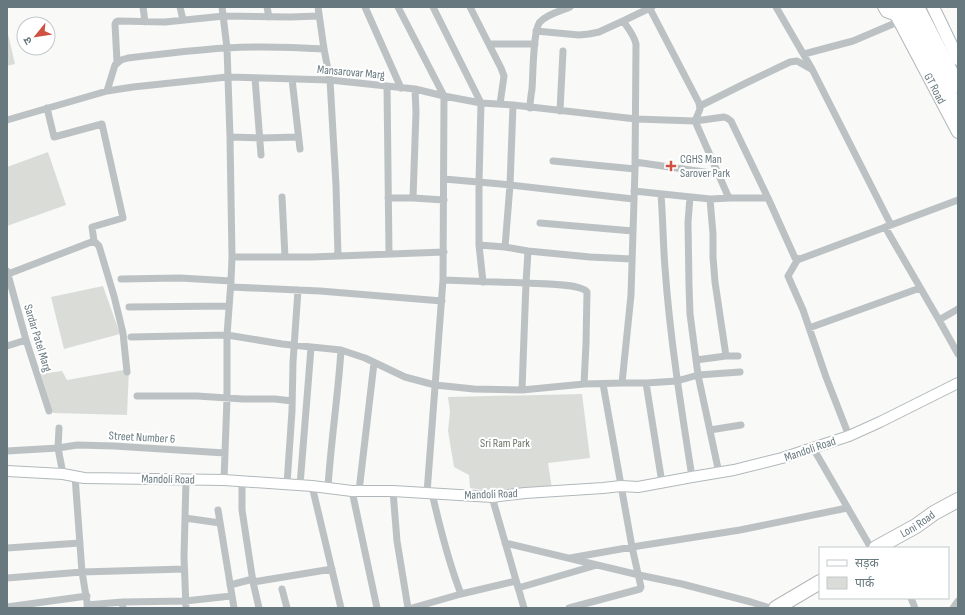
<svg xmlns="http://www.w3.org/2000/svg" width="965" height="615" font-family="'Sofia Sans Condensed','Noto Sans Devanagari',sans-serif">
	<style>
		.green { fill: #daddd7 }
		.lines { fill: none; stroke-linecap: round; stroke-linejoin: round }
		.secondary-casing { stroke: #b1b8bb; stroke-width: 12 }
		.primary-casing { stroke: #b1b6b9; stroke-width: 14 }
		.highway-casing { stroke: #b3b7b9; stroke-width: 16 }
		.street { stroke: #bcc2c4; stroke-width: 7 }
		.secondary { stroke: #fff; stroke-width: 10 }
		.primary { stroke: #fff; stroke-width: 12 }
		.highway { stroke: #fff; stroke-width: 14 }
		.poi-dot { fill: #ce5143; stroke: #fff; stroke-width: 1.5 }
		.labels { text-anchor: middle; stroke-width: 4; stroke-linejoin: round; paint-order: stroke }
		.street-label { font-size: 12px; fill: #67787e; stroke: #fff }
		.poi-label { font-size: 12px; fill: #67787e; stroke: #fff; text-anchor: start }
		.park-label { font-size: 12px; fill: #6b7766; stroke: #fff }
	</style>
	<rect width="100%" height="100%" fill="#f9f9f7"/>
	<!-- green -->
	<path class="green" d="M7 30 15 64 7 66Z
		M48 152 66 205 7 226V167Z
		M103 286 120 334 64 349 51 297Z
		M129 369 127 415 53 413 41 374 62 371 67 380Z
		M582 394 590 458 548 463 552 489 482 490 470 488 469 475 454 467 448 431 450 412 448 397Z"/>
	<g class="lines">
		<defs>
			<path id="secondary" d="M883 7 886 12 897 16
				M7 471 63 474 84 478 224 480 312 486 352 491H393L492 497 525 493 603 488 621 486 638 487 692 477 734 470 782 458 849 436 880 422 958 383"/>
			<g id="primary">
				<path id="s1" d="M892 7 958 132"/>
				<path d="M933 7 958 59"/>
			</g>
			<g id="highway">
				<path d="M903 7 958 111"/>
				<path d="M917 7 958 86"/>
				<path id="s2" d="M876 548 916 526 934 513 958 500"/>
				<path d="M776 608 820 582"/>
			</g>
		</defs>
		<!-- secondary casing -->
		<use href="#secondary" class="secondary-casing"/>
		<!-- primary casing -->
		<use href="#primary" class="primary-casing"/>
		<!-- highway casing -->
		<use href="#highway" class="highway-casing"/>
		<!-- street -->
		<path class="street" d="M143 7 145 22
			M180 7 183 20
			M222 7 227 48 230 137 232 257 231 281 227 335V398L224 480
			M267 7 269 17
			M318 7 324 49 330 80 336 185 338 256
			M365 7 401 88
			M398 7 444 96 443 280 427 493
			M433 7 481 103 479 182V245L483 282
			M470 7 501 68 504 76 500 104
			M649 7 699 103 700 109 695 121 728 196 731 198H768L795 258 800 259 958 200
			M776 7 812 69 891 225
			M623 21C628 28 634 35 636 44L635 169 631 295 622 383H646L662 483
			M536 31 579 35 589 34 599 32 623 21 652 7
			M489 44H535
			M804 54 853 41 900 21
			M117 62 115 24 116 22 118 21 165 22 224 16 290 17 319 16
			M255 78 261 155
			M292 79 300 149
			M387 86 389 254
			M107 91 115 65 121 60 128 58C160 54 193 50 226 48 258 46 291 47 324 49
			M700 106 744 84 790 62 797 61 811 69
			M47 108 54 137 102 124 123 218 92 227 94 241 99 246 114 296 123 333 127 372
			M530 108C530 102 531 95 532 89 533 77 533 29 540 22 547 14 561 11 570 7
			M560 111 563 51
			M7 120 107 91 133 87 227 77 330 80 415 89 444 96 481 103 513 105 636 119 695 121 724 117 727 118 731 121 768 198
			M230 137 260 138 298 137
			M553 161 635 169
			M635 162 718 174
			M444 179 501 184 633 199
			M634 191 710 199 731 198
			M661 195C663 219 663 243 665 268 670 338 681 407 692 477
			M282 197 285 257
			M690 197 688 222 689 285 690 314 698 375 719 473
			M388 198H413L444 200
			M413 198 416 112 415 89
			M710 199 713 234V257L715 282 726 356
			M540 223 633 231
			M885 227 939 320 958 354
			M479 245 505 247 528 251 590 257 632 259
			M505 247 510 185 513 105
			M528 251 526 283C538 284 580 283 587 292L586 344 584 384
			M232 257H312L444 252
			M798 259 788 276 803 310 826 377 849 436
			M7 271 26 340 49 411
			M8 274 94 241
			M121 279 180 278 231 281
			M443 280 526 283 522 390
			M231 287 320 291 442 301
			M129 307 229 306
			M939 320 958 309
			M809 328 920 288
			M131 337 227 335 282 344 341 350 365 358 405 377 435 385 474 389 522 390 584 384 622 383
			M7 346 26 340
			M696 360 726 356H738
			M646 383 677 381 698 375 740 372
			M137 396H197L243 399H275L292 401
			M59 428 58 448 63 474
			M710 430 741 425
			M813 448 871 548
			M7 451 58 448 77 445 114 446 225 453
			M75 476 82 572 88 608
			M186 479 184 557 186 608
			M242 481V510L253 582 259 608
			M287 484 292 411 293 362 298 290
			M300 485 311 348
			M312 486 341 608
			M328 487C331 441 338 396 341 350
			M352 491 377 608
			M359 491 374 363
			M393 491 397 541 408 608
			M432 493C440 528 448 561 461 594
			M492 497 524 608
			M218 510 234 608
			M185 518 220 523
			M505 543 639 575 682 584 751 602 770 608
			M7 548 80 543
			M570 558 632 547 740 530 847 508
			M7 578 82 572 184 569
			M253 582 332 569
			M230 585 253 579
			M518 588 597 565
			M282 589 287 608
			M911 598 915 608
			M87 605 122 602
			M7 607 87 596
			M123 608 122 602 185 601 231 596
			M412 608 461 594 516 581
			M569 608 640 589 641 587 632 547 603 384
			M953 608 958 601"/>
		<!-- secondary -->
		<use href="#secondary" class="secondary"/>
		<!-- primary -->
		<use href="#primary" class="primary"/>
		<!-- highway -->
		<use href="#highway" class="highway"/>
	</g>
	<!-- markers -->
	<path class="poi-dot" d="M669 160h4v4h4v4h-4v4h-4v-4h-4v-4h4z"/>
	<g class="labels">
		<!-- street labels -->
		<g class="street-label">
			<text transform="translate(351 72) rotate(5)" y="4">Mansarovar Marg</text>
			<text dy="4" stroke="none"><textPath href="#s1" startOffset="92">GT Road</textPath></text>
			<text transform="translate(38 338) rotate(73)" y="4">Sardar Patel Marg</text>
			<text transform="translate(142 437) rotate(3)" y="4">Street Number 6</text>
			<text transform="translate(810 449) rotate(-19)" y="4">Mandoli Road</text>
			<text transform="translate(168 479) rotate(1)" y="4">Mandoli Road</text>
			<text transform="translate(491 494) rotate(-2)" y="4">Mandoli Road</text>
			<text dy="4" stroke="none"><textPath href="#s2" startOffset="48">Loni Road</textPath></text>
		</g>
		<!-- poi labels -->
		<g class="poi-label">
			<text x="680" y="163">CGHS Man<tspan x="680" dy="14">Sarover Park</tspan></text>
		</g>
		<!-- park labels -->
		<g class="park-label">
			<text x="505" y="447">Sri Ram Park</text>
		</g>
	</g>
	<!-- border -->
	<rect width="965" height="615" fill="none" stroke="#67787e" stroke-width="16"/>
	<!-- legend -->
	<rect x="819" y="547" width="130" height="52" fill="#ffffff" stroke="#c2c9cb"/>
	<rect x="827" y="560" width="20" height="6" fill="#ffffff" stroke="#c2c9cb"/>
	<text x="855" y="567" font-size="12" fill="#67787e">सड़क</text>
	<rect x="827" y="577" width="20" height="12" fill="#daddd7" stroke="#c2c9cb"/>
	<text x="855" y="587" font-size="12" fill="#67787e">पार्क</text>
	<!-- north arrow -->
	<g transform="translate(36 36) rotate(240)"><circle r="19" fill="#ffffff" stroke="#c2c9cb"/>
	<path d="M0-3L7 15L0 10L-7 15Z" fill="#ce5143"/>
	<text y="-6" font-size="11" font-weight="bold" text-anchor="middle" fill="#67787e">उ</text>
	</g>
</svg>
